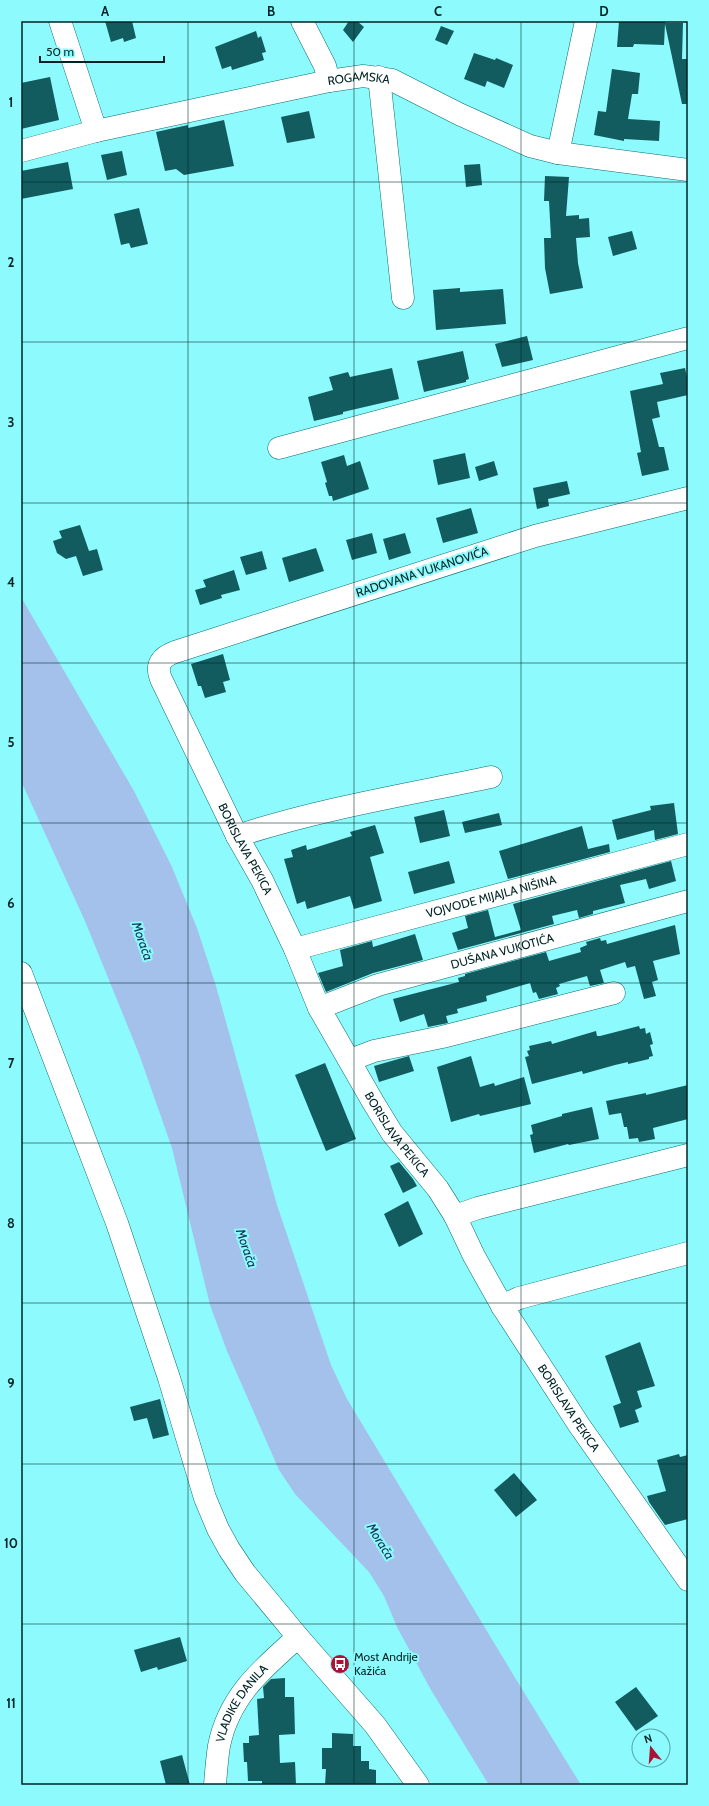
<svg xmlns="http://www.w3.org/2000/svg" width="709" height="1806" font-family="Cabin,sans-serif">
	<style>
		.water { fill: #a4c1eb }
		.building { fill: #125b5e }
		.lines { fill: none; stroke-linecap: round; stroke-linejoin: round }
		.minor-casing { stroke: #0b6e70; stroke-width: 23 }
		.major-casing { stroke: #0b6e70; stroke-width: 23 }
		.minor { stroke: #fff; stroke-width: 22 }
		.major { stroke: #fff; stroke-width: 22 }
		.grid { fill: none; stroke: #002425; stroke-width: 1; stroke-opacity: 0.55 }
		.labels { text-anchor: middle; stroke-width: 4; stroke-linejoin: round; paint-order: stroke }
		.street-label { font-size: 12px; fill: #002425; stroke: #8dfafd }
		.poi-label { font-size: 12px; fill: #002425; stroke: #8dfafd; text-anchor: start }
		.water-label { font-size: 13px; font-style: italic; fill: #112c54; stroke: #8dfafd }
		.neatline { fill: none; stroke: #002425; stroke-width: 1.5 }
		.grid-label { font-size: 13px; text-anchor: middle; font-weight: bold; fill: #002425 }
	</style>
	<rect width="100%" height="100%" fill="#8dfafd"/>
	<!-- water -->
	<path class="water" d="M21 597 134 791 172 867 197 928 216 986 277 1205 331 1365 347 1399 514 1676 581 1785H489L431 1690 397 1627 384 1596 369 1572 295 1494 279 1470 227 1351 210 1305 172 1148 139 1054 85 921 21 781Z"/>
	<!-- building -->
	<path class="building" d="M105 21H132L136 38 124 42 123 38 111 42Z
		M349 21H357L364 27 353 42 343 30Z
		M619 21H665V23H683L682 59H688V104H682L665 24 664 45 634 44 633 47H617Z
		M441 26 454 31 447 45 435 40Z
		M256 31 258 38 261 36 266 52 262 53 264 60 232 70 231 66 222 69 215 47Z
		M474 53 495 60 496 58 513 65 504 88 487 81 485 87 464 79Z
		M612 69 640 73 638 94H632L628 119 660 121 659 141 624 139V141L594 135 598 111 606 112Z
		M50 77 59 120 21 129V83Z
		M309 111 315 138 287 143 281 117Z
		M224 120 234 166 184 175 176 169 165 171 156 132 188 125V128Z
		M122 151 127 175 107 180 101 155Z
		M68 162 73 189 21 199V171Z
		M480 164 482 185 466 187 464 165Z
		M545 176 569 177 566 216 579 215V219L589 218 590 237 576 238 578 263 583 288 550 294 545 268 544 238H551L549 201H544Z
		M139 208 148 244 131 248 129 243 121 245 114 214Z
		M632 231 637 249 613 256 608 237Z
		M460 288V292L503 289 506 324 436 330 433 290Z
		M527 336 533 360 502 367 495 344Z
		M463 351 469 379 466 380V382L424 392 417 361Z
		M392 368 399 399 343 412V414L314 421 308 397 333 390 329 377 348 372 350 377Z
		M685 368 688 382V395L657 402 660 417 652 419 659 447H664L669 470 642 476 637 453 641 452 630 391 663 384 660 373Z
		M465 453 470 478 438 485 433 460Z
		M344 455 347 466 360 461 369 489 333 501 332 496H329L325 483 327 482 321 462Z
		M494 461 498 475 479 481 475 467Z
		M567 481 570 494 548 499 549 506 537 509 533 488Z
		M471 508 478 533 443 543 436 518Z
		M80 525 89 551 97 549 103 570 83 576 76 556 66 559 57 553 53 541 62 538 59 531Z
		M372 533 377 553 352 560 346 540Z
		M405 533 411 553 389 560 383 539Z
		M316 548 324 571 289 582 282 558Z
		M262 551 267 569 246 575 240 557Z
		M234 570 240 590 221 595 222 598 200 605 195 590 206 587 203 580Z
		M223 654 230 680 223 682 226 692 205 698 201 686H198L191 664Z
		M674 803 678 834 655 840 654 830 617 840 612 820 651 810 650 806Z
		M444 810 450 836 420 843 414 817Z
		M499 813 502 825 465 833 462 822Z
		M375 825 384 853 370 857 382 901 354 909 350 896 307 909 305 901 297 904 284 859 293 857 291 850 306 845 307 850 314 848 352 836 350 832Z
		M582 826 588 849 609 844 610 852 508 879 499 851Z
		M449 861 455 883 414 894 408 872Z
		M671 861 676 881 649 889 646 879 620 885 625 903 593 911V914L579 918 577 910 552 916 554 924 458 950 452 933 468 928 465 916 488 910 495 937 521 930 513 904Z
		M675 925 680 954 653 961 658 980 652 982 656 996 644 999 635 966 627 968 625 962 600 970 604 983 590 986 587 976 559 984 560 986 556 988 558 994 539 999 536 992 533 993 530 983 486 996 487 1001 457 1009 458 1013 446 1016 448 1023 428 1027 424 1014 400 1022 393 999 459 982 458 978 465 976V974L546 952 549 961 581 952 580 948 587 945 586 942 600 938 601 941 606 940 607 944Z
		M415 934 423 960 373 973 326 992 318 973 343 966 340 950 372 941 373 947Z
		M639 1026 640 1029 645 1028 646 1034 650 1032 653 1044 650 1045 653 1056 649 1057V1059L628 1064V1062L615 1065 583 1074 582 1071 532 1084 525 1057 529 1056 527 1051 530 1050 529 1046 551 1041 552 1044 596 1031 597 1036H600Z
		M409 1056 414 1071 379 1082 374 1066Z
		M471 1056 480 1087 494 1083 495 1086 524 1077 531 1104 480 1116 479 1114 451 1122 437 1067Z
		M325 1063 356 1139 326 1151 295 1075Z
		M688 1085V1119L653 1128 655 1139 639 1142 638 1138 629 1139 627 1127H624L621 1113 609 1115 606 1101 646 1093V1095Z
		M592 1107 599 1139 569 1145 568 1144 534 1153 530 1135 533 1134 531 1125 562 1116V1114Z
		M399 1162 413 1179 417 1186 403 1193 390 1166Z
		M408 1201 423 1234 399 1247 384 1214Z
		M640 1342 655 1386 637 1391 642 1407 635 1410 639 1422 620 1428 613 1406 621 1403 605 1356Z
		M160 1399 169 1435 153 1439 147 1418 134 1421 130 1407Z
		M679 1454 680 1457 688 1455V1519L665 1525 649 1502 647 1496 666 1491 657 1460Z
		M514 1473 537 1500 516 1517 494 1490Z
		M180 1637 187 1661 158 1670 157 1667 141 1672 134 1650Z
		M285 1678V1697H294L295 1734 279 1735 280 1763 295 1762 296 1785H262V1781H248L247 1762H244L243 1743H249V1736L259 1735 257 1699 264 1698 263 1687 271 1679Z
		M636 1687 658 1716 636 1731 615 1702Z
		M332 1733 353 1734V1746H361V1761H369V1769L376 1770V1785H325L326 1769H322V1748H332Z
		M182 1755 190 1785H166L160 1761Z"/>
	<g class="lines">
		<defs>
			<g id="minor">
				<path d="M60 21 96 131"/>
				<path d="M302 21 325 66 329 81"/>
				<path d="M379 77 403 298"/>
				<path id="s1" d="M21 151 96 131 329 81 363 76 392 80 459 114 530 146 558 153 688 170"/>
				<path d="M558 153 586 21"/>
				<path d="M279 448 688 338"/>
				<path id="s2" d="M688 498 535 536 175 652C162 657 155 664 161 679L237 836 262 880 295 949 319 1008 373 1102 392 1133 438 1189 455 1216 474 1256 502 1306 579 1425 688 1580"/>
				<path d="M237 836C319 809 405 795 491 777"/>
				<path id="s3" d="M295 949 688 844"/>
				<path id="s4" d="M319 1008 378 985 688 901"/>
				<path d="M350 1060 374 1051 442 1037 614 993"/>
				<path d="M455 1216 478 1208 688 1155"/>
				<path d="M502 1306 519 1298 688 1253"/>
				<path id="s5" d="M215 1785C216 1772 217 1758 219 1746 229 1696 262 1669 298 1637"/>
			</g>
			<path id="major" d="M21 973 117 1223 169 1378 205 1498 218 1529 229 1549 245 1573 298 1637 375 1725 418 1785"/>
		</defs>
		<!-- minor casing -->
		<use href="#minor" class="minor-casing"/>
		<!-- major casing -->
		<use href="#major" class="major-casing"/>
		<!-- minor -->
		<use href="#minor" class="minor"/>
		<!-- major -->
		<use href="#major" class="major"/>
	</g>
	<!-- grid -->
	<path class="grid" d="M188 21V1785M354 21V1785M521 21V1785M21 182H688M21 342H688M21 503H688M21 663H688M21 823H688M21 983H688M21 1143H688M21 1303H688M21 1464H688M21 1624H688"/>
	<!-- icons -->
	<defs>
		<symbol id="bus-disc" viewBox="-11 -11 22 22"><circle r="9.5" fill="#aa1434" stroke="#8dfafd"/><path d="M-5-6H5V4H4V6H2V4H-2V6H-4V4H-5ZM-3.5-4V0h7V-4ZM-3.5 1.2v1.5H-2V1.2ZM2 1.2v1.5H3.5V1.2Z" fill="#fff"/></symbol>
	</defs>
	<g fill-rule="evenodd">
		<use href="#bus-disc" x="329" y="1653" width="22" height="22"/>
	</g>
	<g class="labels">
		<!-- street labels -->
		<g class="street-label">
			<text dy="4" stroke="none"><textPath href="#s1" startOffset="346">ROGAMSKA</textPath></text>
			<text transform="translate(422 572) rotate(-18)" y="4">RADOVANA VUKANOVIĆA</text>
			<text dy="4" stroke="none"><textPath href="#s2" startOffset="761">BORISLAVA PEKICA</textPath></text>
			<text dy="4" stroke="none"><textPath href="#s3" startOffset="203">VOJVODE MIJAJLA NIŠINA</textPath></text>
			<text dy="4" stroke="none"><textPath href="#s4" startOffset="192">DUŠANA VUKOTIĆA</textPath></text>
			<text dy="4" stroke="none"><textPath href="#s2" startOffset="1085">BORISLAVA PEKICA</textPath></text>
			<text dy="4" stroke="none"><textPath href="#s2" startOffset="1409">BORISLAVA PEKICA</textPath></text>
			<text dy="4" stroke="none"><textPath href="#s5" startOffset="88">VLADIKE DANILA</textPath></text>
		</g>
		<!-- poi labels -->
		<g class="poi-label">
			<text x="354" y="1661">Most Andrije<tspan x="354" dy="14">Kažića</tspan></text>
		</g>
		<!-- water labels -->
		<g class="water-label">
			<text transform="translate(143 941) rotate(71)" y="5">Morača</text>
			<text transform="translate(247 1248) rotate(71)" y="5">Morača</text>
			<text transform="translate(381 1541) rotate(58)" y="5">Morača</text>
		</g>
	</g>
	<!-- border -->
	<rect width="709" height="1806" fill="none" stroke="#8dfafd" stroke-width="44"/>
	<!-- north arrow -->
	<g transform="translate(651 1748) rotate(343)"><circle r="19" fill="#8dfafd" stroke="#55a4a7"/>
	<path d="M0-3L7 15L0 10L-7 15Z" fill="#aa1434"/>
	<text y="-6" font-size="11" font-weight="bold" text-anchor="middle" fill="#002425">N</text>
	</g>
	<!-- scale -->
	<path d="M40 56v6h124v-6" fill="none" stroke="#002425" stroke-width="2"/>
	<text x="46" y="56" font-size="12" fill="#002425" stroke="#8dfafd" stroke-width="3" paint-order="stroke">50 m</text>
	<rect x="22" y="22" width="665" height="1762" class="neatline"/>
	<g class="grid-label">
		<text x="105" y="16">A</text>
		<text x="271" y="16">B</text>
		<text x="438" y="16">C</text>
		<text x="604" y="16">D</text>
		<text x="11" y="107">1</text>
		<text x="11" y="267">2</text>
		<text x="11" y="427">3</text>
		<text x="11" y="587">4</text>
		<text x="11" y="747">5</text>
		<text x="11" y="908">6</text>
		<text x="11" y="1068">7</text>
		<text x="11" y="1228">8</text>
		<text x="11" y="1388">9</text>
		<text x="11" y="1548">10</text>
		<text x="11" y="1708">11</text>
	</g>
</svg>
